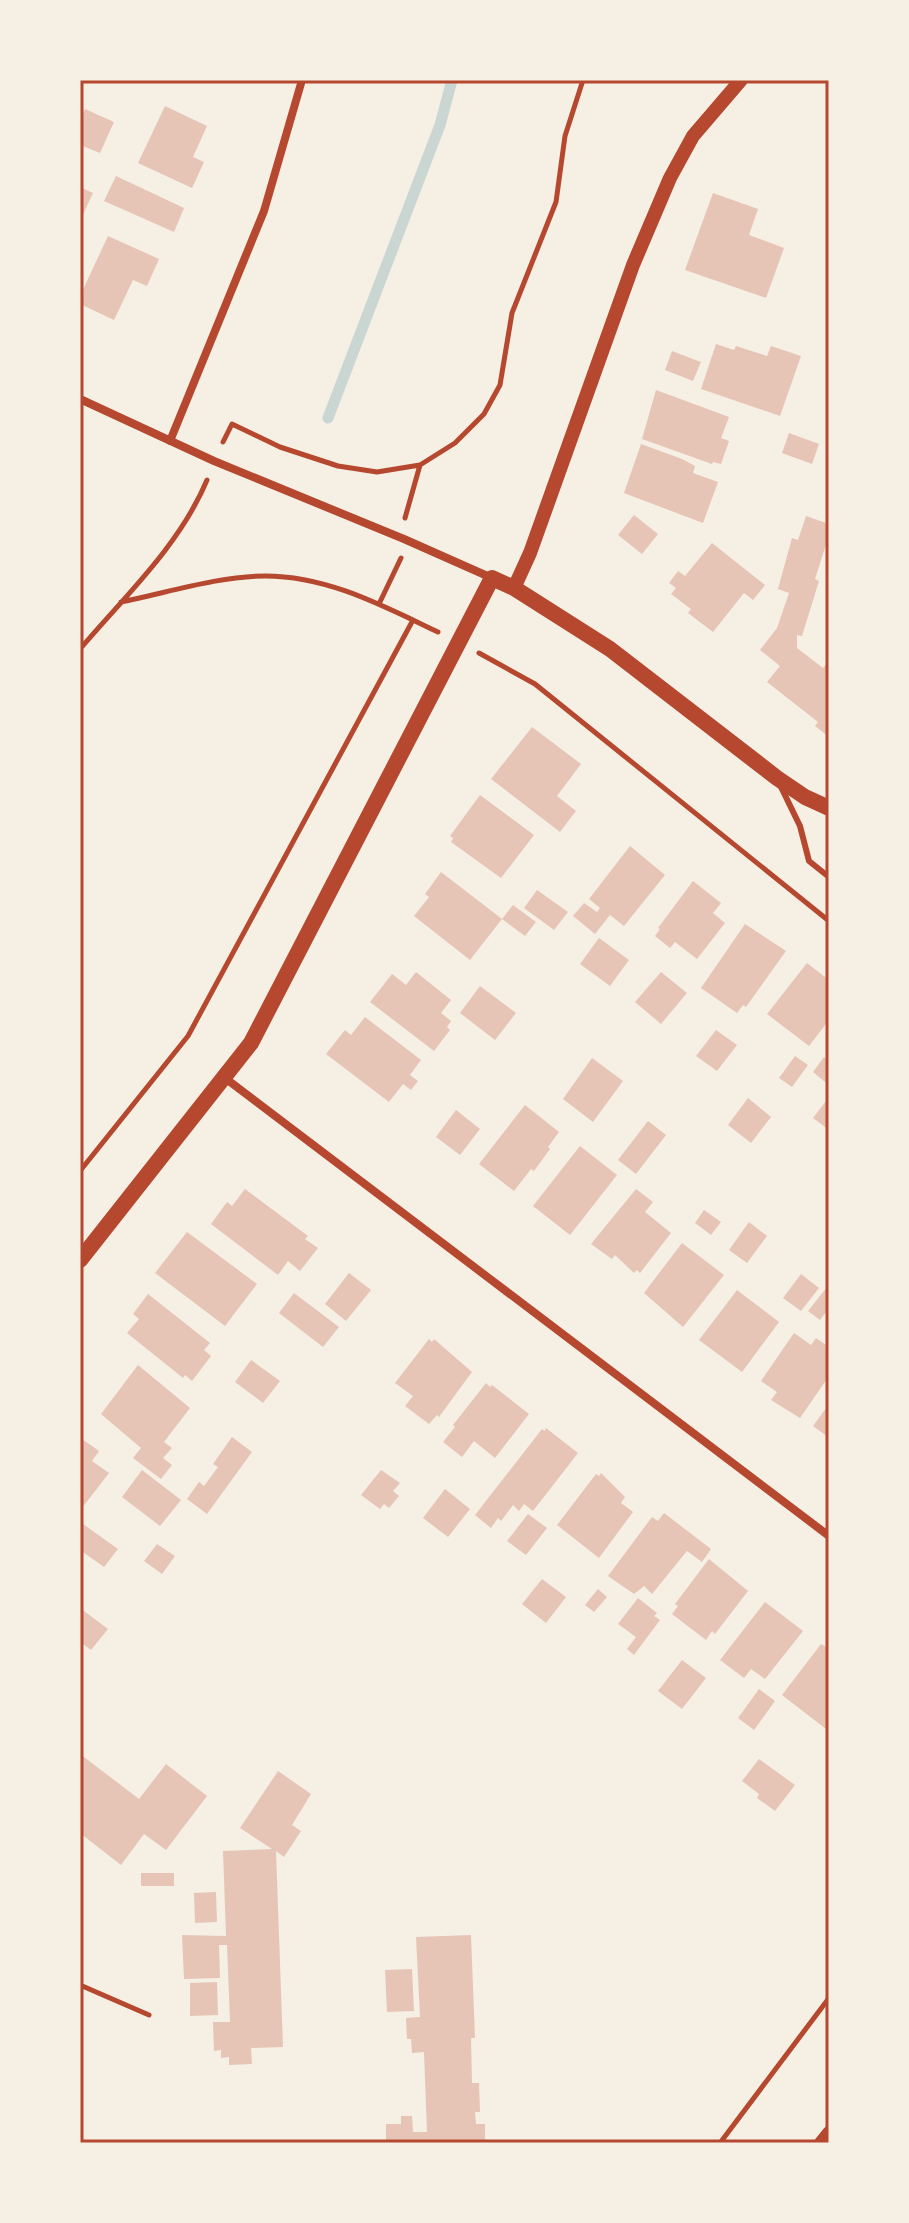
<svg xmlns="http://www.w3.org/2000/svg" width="909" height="2223" font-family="Poppins,sans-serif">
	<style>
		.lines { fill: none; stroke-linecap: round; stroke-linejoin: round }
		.stream { stroke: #c9d6d2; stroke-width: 11 }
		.building { fill: #e6c5b7 }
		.path { stroke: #b5482f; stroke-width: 5 }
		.service { stroke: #b5482f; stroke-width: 6 }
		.minor { stroke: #b5482f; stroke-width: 8 }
		.tertiary { stroke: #b5482f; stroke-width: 14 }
		.secondary { stroke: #b5482f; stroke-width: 16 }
		.neatline { fill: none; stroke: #b5482f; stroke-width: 3 }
	</style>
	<rect width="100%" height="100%" fill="#f6efe4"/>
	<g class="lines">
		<!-- stream -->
		<path class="stream" d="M328 418 440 125 452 80"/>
	</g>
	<!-- building -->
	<path class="building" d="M165 106 207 126 193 157 204 162 192 188 138 163Z
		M85 109 114 122 100 153 80 145V120Z
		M116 176 184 208 174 232 104 201Z
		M80 187 93 193 80 221Z
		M713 193 758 209 749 235 784 248 766 298 685 270Z
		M108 236 159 259 147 286 133 280 114 320 80 304V296Z
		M716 344 734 350 736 346 767 356 771 346 801 356 780 416 701 389Z
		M672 351 701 362 693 381 665 370Z
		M656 390 729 417 721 438 729 441 721 464 713 462 712 464 642 439Z
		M789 433 819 444 812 464 782 453Z
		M641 444 682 459 695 466 693 473 718 482 703 523 624 493Z
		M634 515 658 534 642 554 618 535Z
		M806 516 829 524V535L815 579 819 581 802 636 797 635V648L823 668 827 663 829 665V737L815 726 818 722 767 682 780 666 760 650 777 628 789 593 778 589 792 538 798 540Z
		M712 543 765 585 753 600 744 593 713 632 688 613 691 609 671 594 676 588 669 583 678 571 685 576Z
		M532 727 581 764 557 796 576 811 560 832 491 779Z
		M480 795 534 835 501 878 451 842 453 838 450 836Z
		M630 846 665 875 624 926 610 915 595 934 573 916 584 903 597 912 600 908 589 899Z
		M441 872 502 919 470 960 414 916 429 897 425 894Z
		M693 881 721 903 713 913 725 923 697 959 675 942 670 948 655 936 660 929 658 928Z
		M537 890 568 912 554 930 524 908Z
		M513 905 536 922 525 936 502 919Z
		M745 924 786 951 746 1007 743 1005 737 1013 701 988Z
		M599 938 629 960 610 986 580 964Z
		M807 963 829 980V1020L809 1046 767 1014Z
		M416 972 451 1000 441 1013 451 1021 447 1027 450 1030 434 1051 370 1002 392 974 406 985Z
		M661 972 687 993 661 1024 635 1002Z
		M480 986 516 1013 495 1040 460 1013Z
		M365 1017 421 1060 410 1075 418 1081 411 1090 403 1084 389 1102 326 1054 345 1030 351 1035Z
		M716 1030 737 1045 717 1071 696 1056Z
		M795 1056 808 1065 792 1087 779 1078Z
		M824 1057 829 1061V1077L825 1082 813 1072Z
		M592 1058 623 1081 593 1122 563 1099Z
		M829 1097V1130L813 1118Z
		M748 1098 771 1117 751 1143 728 1125Z
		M525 1105 559 1132 548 1147 550 1149 534 1171 531 1169 514 1191 479 1164Z
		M456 1110 480 1129 460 1155 436 1137Z
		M648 1121 666 1135 636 1174 618 1160Z
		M580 1146 617 1175 570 1235 533 1206Z
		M245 1189 308 1236 305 1239 318 1248 300 1271 288 1261 278 1275 211 1224 227 1202 232 1206Z
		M636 1189 653 1202 645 1212 671 1233 640 1273 637 1270 634 1273 615 1255 612 1259 591 1244Z
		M704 1210 721 1222 711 1235 695 1223Z
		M749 1222 767 1236 747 1263 729 1250Z
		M187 1232 257 1284 225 1326 155 1273Z
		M682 1243 724 1275 683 1327 644 1293Z
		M349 1273 371 1290 346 1321 325 1304Z
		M801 1274 819 1288 801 1311 783 1298Z
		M827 1287 829 1289V1308L820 1320 808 1311Z
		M737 1290 779 1322 742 1372 699 1340Z
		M294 1293 339 1327 323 1347 279 1313Z
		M148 1294 210 1343 204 1350 211 1356 192 1381 185 1375 183 1378 127 1333 139 1319 133 1314Z
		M794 1333 811 1345 816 1338 829 1347V1376L800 1418 771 1400 777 1392 761 1381Z
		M429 1339 432 1342 434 1339 472 1372 439 1417 437 1415 429 1424 405 1406 413 1396 395 1383Z
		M251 1360 280 1381 263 1403 235 1382Z
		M138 1365 190 1408 164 1442 172 1448 163 1458 172 1465 161 1479 133 1458 141 1448 101 1414Z
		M486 1383 490 1387 492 1385 529 1414 495 1458 474 1441 462 1457 443 1442 455 1427 453 1425Z
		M829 1404V1443L825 1440 828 1437 813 1426Z
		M546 1428 578 1453 533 1511 524 1504 519 1511 513 1505 501 1521 498 1518 491 1528 475 1515 542 1429 545 1431Z
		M232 1437 252 1452 207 1514 187 1499 199 1482 204 1486 218 1467 213 1464Z
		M82 1439 99 1451 92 1461 109 1473 82 1508 80 1507V1442Z
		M142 1470 181 1500 160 1526 122 1497Z
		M381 1470 400 1483 393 1491 399 1496 389 1508 384 1504 380 1509 361 1495Z
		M601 1473 625 1497 621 1503 633 1512 599 1558 557 1525 596 1474 599 1476Z
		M445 1489 470 1509 448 1537 423 1518Z
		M664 1513 711 1549 702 1562 687 1551 652 1594 644 1586 634 1594 608 1576 652 1517 658 1521Z
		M528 1514 547 1528 526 1555 507 1541Z
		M83 1524 118 1549 104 1567 80 1550V1528Z
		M157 1544 175 1556 162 1574 144 1561Z
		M709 1559 748 1591 715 1634 712 1631 706 1640 672 1614 678 1606 675 1604Z
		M542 1579 566 1597 546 1623 522 1604Z
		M598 1589 607 1597 594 1612 585 1605Z
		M638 1598 657 1613 654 1616 660 1620 634 1655 627 1649 636 1637 618 1624Z
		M765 1602 803 1631 765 1679 751 1669 744 1678 720 1660Z
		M80 1608 108 1629 91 1650 80 1642Z
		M821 1644 829 1648V1725L826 1729 782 1695Z
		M682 1660 706 1678 682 1709 658 1691Z
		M759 1689 775 1701 754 1730 738 1718Z
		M80 1754 139 1799 166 1764 207 1796 166 1850 144 1834 121 1865 80 1833Z
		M759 1759 795 1785 775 1811 757 1798 759 1794 742 1781Z
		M278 1771 311 1794 292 1825 301 1831 284 1857 276 1851 283 2047 251 2048 252 2064 229 2065V2057L221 2058V2050L214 2051 213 2022H230L227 1945H219L220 1978 184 1979 182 1935 226 1936 223 1851 272 1849 240 1828Z
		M141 1873H174V1886H141Z
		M216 1892 217 1922 195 1923 194 1893Z
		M471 1935 475 2038H471L472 2083H479L480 2112H475L476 2124H485V2143H386V2124H401V2116H412L413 2132H427L424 2052 412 2053 411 2039H407L406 2018 420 2017 416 1937Z
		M412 1969 414 2011 387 2012 385 1970Z
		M217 1982 218 2015 190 2016V1983Z"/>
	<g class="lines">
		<!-- path -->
		<path class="path" d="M223 442 232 424 280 447 338 466 377 472 420 465 455 443 484 414 500 385 512 313 556 202 565 136 583 80
			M405 518 420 465
			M121 602C166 593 219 576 265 576 328 576 383 606 438 632
			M379 604 401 558
			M80 649C125 596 180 545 207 480
			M479 653 535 684 829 921
			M80 1171 188 1036 413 620
			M80 1985 149 2015
			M720 2143 829 1998"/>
		<!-- service -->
		<path class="service" d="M781 787 800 826 809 861 829 877"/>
		<!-- minor -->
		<path class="minor" d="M80 399 214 461 404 539 492 578
			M170 441 264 211 302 80
			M225 1078 829 1536"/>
		<!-- tertiary -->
		<path class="tertiary" d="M514 588 530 553 633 265 670 178 693 136 741 80
			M821 2143 829 2133"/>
		<!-- secondary -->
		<path class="secondary" d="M80 1260 251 1043 492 578 514 588 610 649 777 778 805 797 829 808"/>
	</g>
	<!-- border -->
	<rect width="909" height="2223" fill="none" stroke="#f6efe4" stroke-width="164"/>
	<rect x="82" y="82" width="745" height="2059" class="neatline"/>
</svg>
